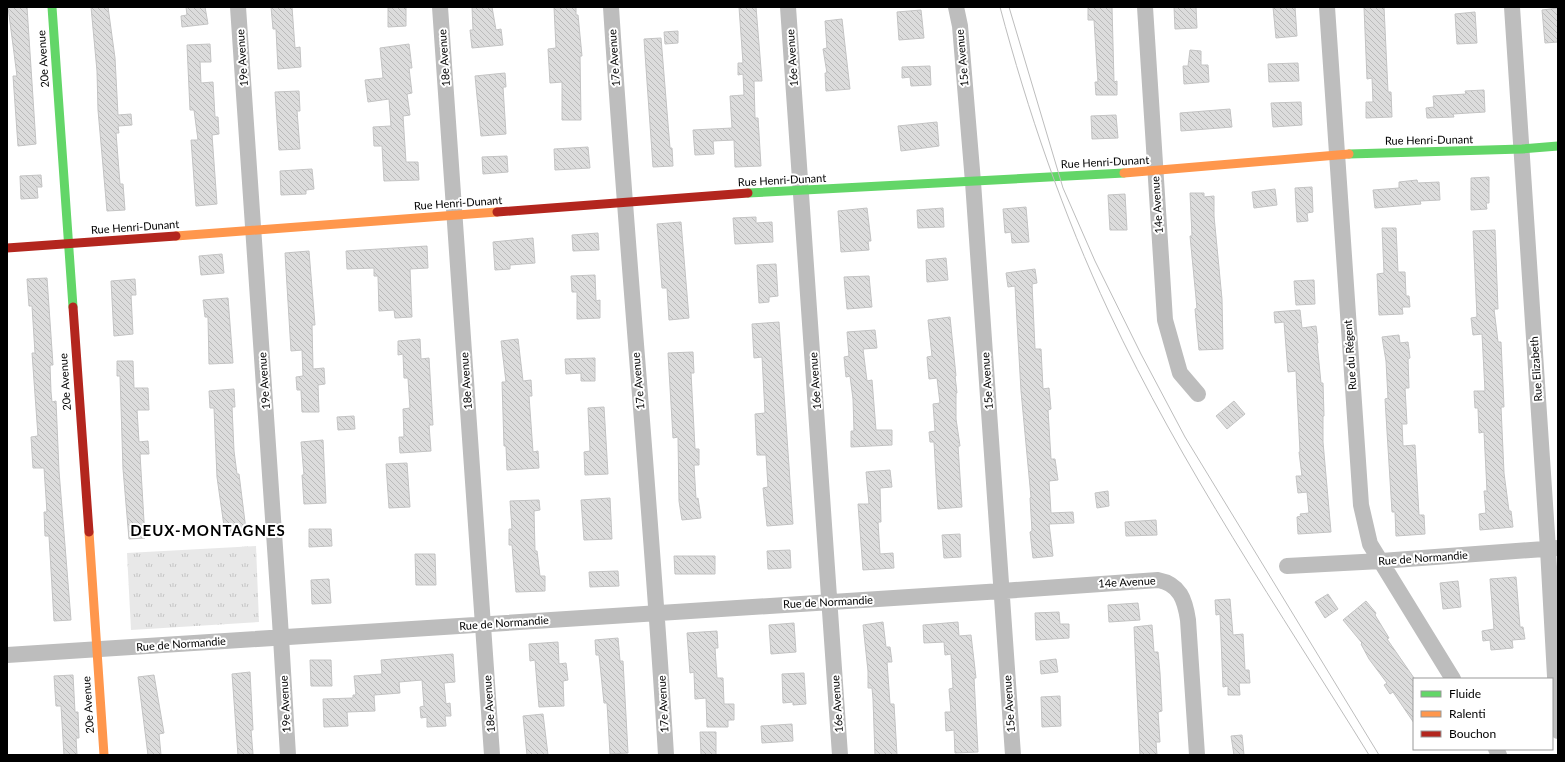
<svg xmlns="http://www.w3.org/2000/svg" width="1565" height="762" font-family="Lato,sans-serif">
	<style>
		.park { fill: url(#park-tufts) }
		.building { fill: url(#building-back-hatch); stroke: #c4c4c4 }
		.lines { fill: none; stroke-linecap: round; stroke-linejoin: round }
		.street { stroke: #bdbdbd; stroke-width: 16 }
		.fast { stroke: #63d668; stroke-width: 9 }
		.slow { stroke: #ff974d; stroke-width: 9 }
		.jam { stroke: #b3261e; stroke-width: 9 }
		.tram { stroke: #bdbdbd; stroke-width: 1 }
		.labels { text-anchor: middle; stroke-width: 4; stroke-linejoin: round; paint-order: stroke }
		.street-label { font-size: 11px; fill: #000; stroke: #fff }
		.district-label { font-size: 15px; font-weight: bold; letter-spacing: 1px; fill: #000; stroke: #fff }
	</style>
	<defs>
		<pattern id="park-tufts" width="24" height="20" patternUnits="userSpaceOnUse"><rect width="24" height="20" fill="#e8e8e8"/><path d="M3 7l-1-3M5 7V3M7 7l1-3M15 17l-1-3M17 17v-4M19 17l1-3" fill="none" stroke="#c5c5c5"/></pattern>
		<pattern id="building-back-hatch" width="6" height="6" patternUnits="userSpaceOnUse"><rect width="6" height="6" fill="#dcdcdc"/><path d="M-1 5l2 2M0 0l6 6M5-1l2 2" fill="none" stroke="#bbb"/></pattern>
	</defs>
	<rect width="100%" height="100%" fill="#fff"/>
	<!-- park -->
	<path class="park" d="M256 546 259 622 131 630 127 553Z"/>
	<!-- building -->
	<path class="building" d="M8 7H27L36 144 18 146 13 76H17Z
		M91 7H108L115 58 118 115 131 114 132 125 118 126 119 133H116L120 184H123L125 210 107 211 98 110 97 71Z
		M186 7H205L208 24 182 27 181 16 187 15Z
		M271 7H292L295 48 300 47 301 67 278 69 276 29H273Z
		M406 7V26L388 27V8Z
		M472 7H492L496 30 501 29 503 45 472 48 470 30H473Z
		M554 7H576V15H578L582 56H580L581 120H562V82L550 83 548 49 556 48Z
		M739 7H756L762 81H754L755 118H758L761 166 735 167 734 140 713 141 714 154 695 155 693 130 732 128 730 96 744 95 743 74 738 75V63H743Z
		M1088 7H1112L1114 82 1117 81V95H1096L1095 82H1098L1094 20H1088Z
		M1174 7H1196L1197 28 1175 29Z
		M1273 7H1295L1297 36 1276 38Z
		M1364 7H1384L1388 92H1391L1392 117 1366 118V102H1373L1372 78 1367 79Z
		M1558 8V42L1545 43 1542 10Z
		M921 10 924 38 899 40 897 12Z
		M1475 12 1477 43 1457 44 1455 14Z
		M842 19 850 89 826 91 825 73H827L823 49 827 48 825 21Z
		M678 31V43L665 44 664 32Z
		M661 38 670 148H672L673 166 653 167 644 39Z
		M210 44 211 62H200L201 83 213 82 215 117H218L219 134 212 135 217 204 196 206 191 140H198L194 110H190L187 45Z
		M409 44 412 68H409L412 93 407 94 410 115 403 116 406 162H418L419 180 384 181 382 146H374L373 127 391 126 389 99 368 102 365 80 383 78 380 48Z
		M1190 50 1201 51V65H1208L1209 82 1184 84 1183 66H1188Z
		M1298 63 1299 81 1269 82 1268 64Z
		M930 66 931 85 911 86 910 77 902 78V67Z
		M505 73 506 87H503L506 134 481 136 475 76Z
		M1484 90 1485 112 1453 114 1454 117 1427 118 1426 108 1434 107 1433 96 1466 94 1465 91Z
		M299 91 300 111H297L300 149 279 150 275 92Z
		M1301 102 1302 125 1273 127 1271 103Z
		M1230 109 1232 127 1181 131 1180 113Z
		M1116 115 1118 138 1092 139 1091 116Z
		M937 122 939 146 901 151 898 126Z
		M588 147 590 168 555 170 554 149Z
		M507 156 508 172 483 174 482 157Z
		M312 169 314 189 306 190V194L281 195 280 171Z
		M41 175 42 187H37L38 198 21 199 20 176Z
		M1489 177V203H1486L1487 209 1471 210V178Z
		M1417 180 1418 183 1439 182 1440 200 1420 201 1421 204 1375 208 1373 190 1399 188V182Z
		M1312 187 1313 212 1307 213 1308 221 1297 222 1295 188Z
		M1275 189 1277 205 1254 208 1252 192Z
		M1190 193H1204V197L1214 196V216L1222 299 1223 349 1199 350 1195 309 1197 308 1190 236H1192Z
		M1125 194 1127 230H1110L1108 195Z
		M1026 207 1029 242 1012 243 1011 232 1005 233 1003 209Z
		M867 208 871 241H868L869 250 841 252 838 211Z
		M943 208 944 227 918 228 917 210Z
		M756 217V223L772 222 773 242 735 244 733 218Z
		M681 222 689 318 669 320 667 288H662L657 224Z
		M1382 228H1396L1398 272H1405L1406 296H1409L1410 307H1402L1403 314 1379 315 1377 274 1384 273Z
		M1495 230 1498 309H1494L1498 342H1501L1504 407H1501L1504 473 1509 511H1511L1513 527 1480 530 1479 514 1486 513 1484 491H1487L1484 432 1479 433 1478 408H1475L1474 391H1485L1482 334 1473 335 1471 318 1477 317 1473 231Z
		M598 233 599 250 573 251 572 235Z
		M533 238 535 263 510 265V269L495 270 493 242Z
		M427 246 428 268 410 269 412 317 395 318 394 310 379 311 378 276H374V268L347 269 346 251Z
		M309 251 315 325H312L313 369 324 368 325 384 318 385 319 412H302L301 390H297L296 377 303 376 302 350 291 351 285 253Z
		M222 254 224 273 201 275 199 256Z
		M946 258 948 280 927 282 926 260Z
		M776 264 778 296 769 297V302L759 303 757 265Z
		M1035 269 1037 283 1032 284 1035 349H1041L1043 389 1049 388 1051 409 1048 410 1051 459H1055L1058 480 1049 481 1051 513 1073 512 1074 523 1049 524 1053 556 1033 558 1030 532 1032 531 1030 498 1031 497 1021 391 1015 286 1008 287 1006 273Z
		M595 275 596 301 600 300V318L577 319V292H572L571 276Z
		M869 276 872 307 847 309 844 277Z
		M47 278 53 365H50L51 392 52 402 56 401 59 471 71 620 54 621 49 536H45L44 512H47L44 468H33L31 437 38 436 32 353H35L32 306H29L27 279Z
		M135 279 136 295H131L133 334 114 336 111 281Z
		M1314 280 1315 304 1296 305 1294 281Z
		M228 298 233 363 209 364 208 317H205L203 300Z
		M1300 310 1302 328 1316 326 1318 343H1317L1321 383H1323L1324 416H1323V442L1331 532 1298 534 1297 517 1301 516 1300 514 1309 513 1307 492 1298 493 1296 476H1302L1299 452H1300L1296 371 1288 372 1284 322 1275 323 1274 312Z
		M950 317 956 376H955L957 393H956V419L960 446H958L962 507 938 509 934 442H930L929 432 935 431 933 404 940 403 937 378 929 379 927 357 932 356 928 320Z
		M779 322 793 524 767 526 763 488 768 487 766 455H757L755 414 765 413 762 357 754 358 752 324Z
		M875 330 877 348 863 349 867 381 872 380 876 430H892V445L851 447V431H854L853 399 850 376 846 377 844 357 849 356 847 332Z
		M1399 335 1400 343 1408 342 1410 358 1408 359 1409 388H1405L1407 424H1402L1403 446 1415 445 1419 515H1424L1425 534 1396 536 1395 512H1392L1385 399 1388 398 1386 361 1382 337Z
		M420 339 421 359 429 358 433 425H429L431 451 400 453 399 437H404L403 409 410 408 408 378H404L403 354 398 355V341Z
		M518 339 523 381 531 380 532 396H529L533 452 538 451 539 468 507 470 506 446H504L502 382H506L501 341Z
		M693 352 694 373H691L695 449H699V465H694L696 499 698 498 701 518 682 520 679 501 678 437 673 438 668 353Z
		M595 358V381H581V373L566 374 565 359Z
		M117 361H133L134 388H148L149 410H137L139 442 148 441 149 454H140L145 538 129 539 123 469 120 376H117Z
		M234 389 235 407H232L234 451 237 474H239L246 530 225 533 217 477 214 408H210L209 391Z
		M1234 401 1245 414 1227 429 1216 416Z
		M604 407 608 474 585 475 584 452 590 451 588 408Z
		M354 416 355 429 338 430 337 417Z
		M323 440 326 503 304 504 302 475H304L301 442Z
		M407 463 410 507 389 508 386 464Z
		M890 470 892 487 880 488 881 522H878L880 554 893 553 894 568 863 570 858 504H869L866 472Z
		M1108 491 1109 506 1097 508 1095 493Z
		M610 498 612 539 584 540 581 500Z
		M539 500 540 510 534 511 535 551H537L540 576H545V591L516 592 512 545H509V529H512L510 501Z
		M1156 520 1157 535 1126 536 1125 522Z
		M309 529H331L332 546 309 547Z
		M960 534 961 557 944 558 942 535Z
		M790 550 791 568 768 569 767 551Z
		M415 554H435L436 585H416Z
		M674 556H715V574H675Z
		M618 571 619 586 590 587 589 572Z
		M1516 577 1520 627H1523L1525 639 1512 640 1513 648 1491 650 1490 640 1483 641 1482 631 1494 629 1490 579Z
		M329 579 331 603 312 604 311 580Z
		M1458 581 1461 607 1443 609 1440 583Z
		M1328 594 1338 609 1325 618 1315 602Z
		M1230 599 1233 635 1243 634 1245 670H1249L1250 683H1239L1240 695H1228V686L1223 687 1220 614 1216 615 1215 600Z
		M1366 601 1376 613 1375 615 1389 638 1387 639 1414 678V723L1393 692 1390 694 1384 685 1387 683 1369 659 1361 644 1362 643 1343 620Z
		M1138 603 1140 620 1109 622 1108 605Z
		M1059 612 1060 624H1069V638L1036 640 1035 613Z
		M883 622 886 647H890L892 662H887L890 704H894L897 755H875L873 699 872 688H868V671L863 625Z
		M958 622 959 636 971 635 976 678H974L978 752 955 753 954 730 946 731 945 712H951L949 689 953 688 951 654 945 655 944 642 924 643 923 625Z
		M794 623 796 652 771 654 769 625Z
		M1152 625 1154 652H1158L1160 673 1162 711 1158 712 1160 742H1156L1157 755H1140L1134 627Z
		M717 631 718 648H715L717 678H723L724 704H734V720H728V727H707L706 698 695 699 694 672 690 673 687 633Z
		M618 638 620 661H623L628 753 610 754 607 703H604L599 655H596L595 640Z
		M558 642 559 664 566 663 568 680 563 681 564 706 539 707 535 660 530 661 529 644Z
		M453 654 455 682 444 683 446 704 450 703 451 716H445L446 726 427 727V717L421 718 420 707 424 706 422 680 399 682 400 693 374 695 375 711 347 712 348 726 324 727 323 699 353 698V695H356L354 676 382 674 381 660Z
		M1056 659 1058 672 1041 674 1040 661Z
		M310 660H331L332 686H311Z
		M250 672 253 730H251L253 754 238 755 232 674Z
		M804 673 806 704 793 705V702L783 703 782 674Z
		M73 675 75 712H78L79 738H76L77 755H64L61 706H56L54 676Z
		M154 675 164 733 159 734 161 755H148L138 677Z
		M1060 696 1061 726 1042 727 1041 697Z
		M543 714 548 755H527L523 716Z
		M792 724 793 741 762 743 761 726Z
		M700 732H716V755H701Z
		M1242 735 1244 755H1234L1231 736Z"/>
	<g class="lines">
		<!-- street -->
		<path class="street" d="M238 7 280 621 288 755
			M440 7 492 755
			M611 7C627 256 651 505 666 755
			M788 7 840 755
			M956 7 960 26 973 182 1013 755
			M1145 7 1165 320 1180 373 1198 394
			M1327 7 1361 505 1370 544 1453 679
			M1512 7 1548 549 1558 731
			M1287 566 1381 561 1558 548
			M7 655 1002 591 1158 580C1180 584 1185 600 1188 620L1197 755
			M1496 749 1499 755"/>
		<!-- fast -->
		<path class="fast" d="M52 7 73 307
			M1349 154 1522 149 1558 146
			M748 193 1124 173"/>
		<!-- slow -->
		<path class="slow" d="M1124 173 1349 154
			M176 236 497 212
			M89 532 104 755"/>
		<!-- jam -->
		<path class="jam" d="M497 212 748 193
			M7 248 176 236
			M73 307 89 532"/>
		<!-- tram -->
		<path class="tram" d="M1000 7C1028 112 1063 214 1109 312 1181 466 1280 611 1369 755
			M1009 7 1063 188 1095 261 1141 354 1185 437 1379 755"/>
	</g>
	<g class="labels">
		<!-- street labels -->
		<g class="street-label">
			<text transform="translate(242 58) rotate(-94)" y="4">19e Avenue</text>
			<text transform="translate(444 58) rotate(-94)" y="4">18e Avenue</text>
			<text transform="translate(614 58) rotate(-94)" y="4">17e Avenue</text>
			<text transform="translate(792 58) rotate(-94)" y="4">16e Avenue</text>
			<text transform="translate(962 58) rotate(-95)" y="4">15e Avenue</text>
			<text transform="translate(43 59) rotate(-94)" y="4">20e Avenue</text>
			<text transform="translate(1429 140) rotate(-1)" y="4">Rue Henri-Dunant</text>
			<text transform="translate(1105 162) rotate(-3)" y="4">Rue Henri-Dunant</text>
			<text transform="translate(782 180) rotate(-3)" y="4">Rue Henri-Dunant</text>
			<text transform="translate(458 203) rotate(-4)" y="4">Rue Henri-Dunant</text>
			<text transform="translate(1157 205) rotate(-94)" y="4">14e Avenue</text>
			<text transform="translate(135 227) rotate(-4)" y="4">Rue Henri-Dunant</text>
			<text transform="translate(1350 355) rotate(-94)" y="4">Rue du Régent</text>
			<text transform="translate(1536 369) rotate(-94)" y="4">Rue Elizabeth</text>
			<text transform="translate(264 381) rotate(-94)" y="4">19e Avenue</text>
			<text transform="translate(466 381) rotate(-94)" y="4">18e Avenue</text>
			<text transform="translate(638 381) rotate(-95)" y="4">17e Avenue</text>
			<text transform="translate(815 381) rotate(-94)" y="4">16e Avenue</text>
			<text transform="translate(987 381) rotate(-94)" y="4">15e Avenue</text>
			<text transform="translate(65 382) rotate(-94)" y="4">20e Avenue</text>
			<text transform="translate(1423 558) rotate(-4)" y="4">Rue de Normandie</text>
			<text transform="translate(1127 582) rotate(-3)" y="4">14e Avenue</text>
			<text transform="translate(828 602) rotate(-3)" y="4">Rue de Normandie</text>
			<text transform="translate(504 623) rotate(-4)" y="4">Rue de Normandie</text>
			<text transform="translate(181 644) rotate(-4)" y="4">Rue de Normandie</text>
			<text transform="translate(285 704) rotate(-93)" y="4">19e Avenue</text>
			<text transform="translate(489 704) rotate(-94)" y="4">18e Avenue</text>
			<text transform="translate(663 704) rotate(-93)" y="4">17e Avenue</text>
			<text transform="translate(837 704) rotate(-94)" y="4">16e Avenue</text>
			<text transform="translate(1009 704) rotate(-94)" y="4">15e Avenue</text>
			<text transform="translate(88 705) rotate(-94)" y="4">20e Avenue</text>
		</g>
		<!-- district labels -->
		<g class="district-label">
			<text x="208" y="536">DEUX-MONTAGNES</text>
		</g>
	</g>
	<!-- border -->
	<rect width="1565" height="762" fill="none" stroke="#000000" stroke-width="16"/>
	<!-- legend -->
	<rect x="1413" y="678" width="140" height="72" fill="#ffffff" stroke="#999999"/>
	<rect x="1421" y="691" width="20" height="6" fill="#63d668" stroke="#999999"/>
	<text x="1449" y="698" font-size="12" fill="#000000">Fluide</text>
	<rect x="1421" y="711" width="20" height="6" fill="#ff974d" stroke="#999999"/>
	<text x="1449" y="718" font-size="12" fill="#000000">Ralenti</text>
	<rect x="1421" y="731" width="20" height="6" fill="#b3261e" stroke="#999999"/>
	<text x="1449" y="738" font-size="12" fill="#000000">Bouchon</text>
</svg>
